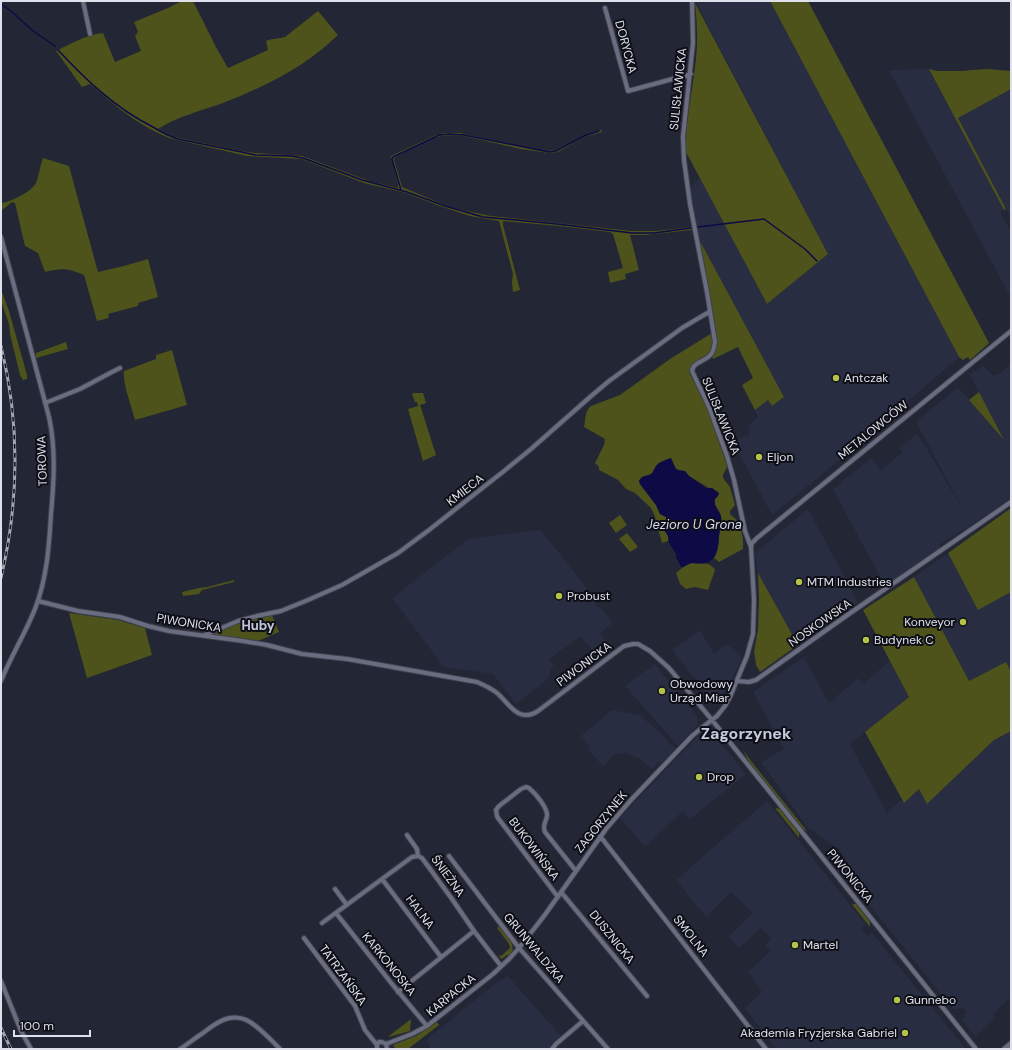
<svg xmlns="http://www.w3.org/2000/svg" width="1012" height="1050" font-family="'DM Sans',sans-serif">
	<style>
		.built { fill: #282d42 }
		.green { fill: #4d531a }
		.water { fill: #0d0a45 }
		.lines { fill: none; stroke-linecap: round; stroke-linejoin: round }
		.stream { stroke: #0d0a45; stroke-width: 1.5 }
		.street-casing { stroke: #3e414e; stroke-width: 6 }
		.secondary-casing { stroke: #3e414e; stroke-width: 8 }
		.street { stroke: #696d7f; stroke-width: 4 }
		.secondary { stroke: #696d7f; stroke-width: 5.5 }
		.rail-casing { stroke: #a1a5b0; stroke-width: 3 }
		.rail { stroke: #0e0f16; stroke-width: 1.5; stroke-dasharray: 4.5; stroke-linecap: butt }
		.poi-dot { fill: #b5c249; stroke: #0e0f16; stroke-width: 1.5 }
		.labels { text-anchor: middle; stroke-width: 4; stroke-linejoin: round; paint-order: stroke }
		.street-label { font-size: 12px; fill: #dee1eb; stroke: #0e0f16 }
		.poi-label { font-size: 12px; fill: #dee1eb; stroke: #0e0f16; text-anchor: start }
		.water-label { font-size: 13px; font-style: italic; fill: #d7dcef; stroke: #0e0f16 }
		.neighbourhood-label { font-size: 13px; font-weight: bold; fill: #c4c9de; stroke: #0e0f16 }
		.district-label { font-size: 16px; font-weight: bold; fill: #c4c9de; stroke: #0e0f16 }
	</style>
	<rect width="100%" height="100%" fill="#222635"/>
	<!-- built -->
	<path class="built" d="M695 1H770L959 357 906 403 907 405 772 515 732 440 749 436 748 426 758 417 755 410 768 399 772 406 784 397 700 241 690 187 700 178 767 304 828 254Z
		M929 69 1004 210 1000 212 1011 232V298L889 70Z
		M1011 89V218L957 118Z
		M1011 364V498L971 525 939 545 940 548 885 586 833 489 871 458 881 470 902 453 899 448 917 434 921 439 965 513 916 422 958 387 1003 438 970 375 983 365 993 376 996 374 998 375Z
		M808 509 858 602 798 645 758 573 755 553Z
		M541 530 595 599 596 607H600L613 623 600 633 607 642 594 652 580 636 549 659 554 666 550 669 548 679 516 704 493 674 444 667 392 598 468 539Z
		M948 553 978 609 1011 592V671L1006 662 969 681 914 577Z
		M700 630 714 654 727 644 742 657 727 690 718 697 709 696 672 650Z
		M804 657 829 703 858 678 863 684 890 661 909 697 850 744 887 813 901 800 904 803 919 789 927 804 994 740 1011 731V997L993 1014 995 1017 993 1018 994 1020 975 1037 963 1021V1018L965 1017 964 1016 967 1013 962 1007 957 1009H953L839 867 846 860 839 849 807 827 761 762 784 749 753 692Z
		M655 664 697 716 698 725 678 745H677L625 686Z
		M612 710 640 715 666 738 669 744 676 748 662 762H658L652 769 640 759 626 753 615 754 603 766 587 749 590 746 581 736Z
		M712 732 746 774 690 819 683 811 645 847 620 818 697 737 704 733Z
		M767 801 866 925 861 929 867 936 872 933 966 1049H776L745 1008 762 992 748 972 770 951 765 945 771 939 761 928 739 948 729 936 753 913 731 892 706 917 676 880Z
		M507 975 521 991 561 1036 555 1041 549 1049H431L429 1046 427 1039 500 980 501 981Z"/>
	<!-- green -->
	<path class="green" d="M182 1H193L216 47 228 68 268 50 266 41C272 38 279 39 285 37L318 11 338 35C331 41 324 48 317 53 289 75 256 90 223 103 201 111 178 116 158 129L172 136 179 138 241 151 256 153 302 156 372 182 398 188V184L391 156 436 135 444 133H460L523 147 547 151 556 150 588 134 601 130 602 132 584 137 558 152 549 153 521 149 464 136C456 135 449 135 441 136 427 139 407 151 394 158V160L402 187 447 206 466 211 491 216 632 231H656L691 227 692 230 645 235H630L639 270 625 274 626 279 610 283 608 272 623 268 613 234 610 232 559 226 503 221V225L520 290 513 292 512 282 513 274 499 221 470 216 437 205 406 193 364 183 302 159 247 156 169 138C139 126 114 105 90 84L82 87 56 51C70 44 88 34 103 33L115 62 141 51 135 36 138 32 134 22 168 8Z
		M770 1H808L989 343 970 360 968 357 963 360 959 357Z
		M695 3 828 254 768 303 767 304 686 152C685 120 693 90 696 59 698 40 697 21 695 3Z
		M929 69 937 71H964L971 70 988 69 1011 71V89L958 118 1006 209 1004 210Z
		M43 158 69 166 98 272 124 266 148 259 158 297 138 303V306L108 314 109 318 97 321 84 275C67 268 63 268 45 272L38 253 25 246 15 203 12 202 1 211V203C11 202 31 192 36 183 39 175 40 166 43 158Z
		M700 241 784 397 772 406 768 400 755 410 742 385 753 378 738 347 713 359 712 357 716 344V334L712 316 710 298Z
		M1 289 9 311 27 375V379L23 380 20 375 10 334 9 324 1 301Z
		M712 333C719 366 686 355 690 374L706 404 726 462 727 467 723 475V478L730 487 735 505 730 511V514L740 523 743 540V549L719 562 714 558C718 551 719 544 719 536 720 529 723 523 721 517 719 509 713 508 715 498L709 488 689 476 683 470C676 471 674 467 672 462L656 466C654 471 652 475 647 475L639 481 640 484 656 505 660 514 666 517 667 526 665 531 668 536V541L662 543 654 514 651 508 635 493 626 489 618 480 599 470V467L595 463 604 445 605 439 584 427C586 419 584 412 591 406L620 395 670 359Z
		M66 342 68 349 36 358V353Z
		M172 350 187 405 135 420C132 408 122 382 124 371L156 359V355Z
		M979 392 1004 440 969 400Z
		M414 393H423L426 403 420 405 436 455 423 461 408 409 418 406 417 402H415L412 394Z
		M1011 508V592L978 610 948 553Z
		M620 515 627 525 616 533 609 523Z
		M627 533 638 547 630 552 619 539Z
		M693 563C703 565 708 560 715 570L708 590 695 587 686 589 680 584 676 573C681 569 686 564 693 563Z
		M758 573 798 645 760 672 756 665 754 651 758 630 759 599Z
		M914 577 969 681 1006 662 1011 671V731L994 740 927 804 919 789 904 803 865 732 909 697 863 610Z
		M234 580V582L202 590 199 594C194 595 189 595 183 596L182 592 199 588 207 587Z
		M69 613 118 620 145 628 152 655 87 678Z
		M272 615 279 632 258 641 215 635 214 633C234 624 252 619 272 615Z
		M743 750 751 761 807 831 803 829 749 762Z
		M775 808 780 809 799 833V838Z
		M854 904H856L869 920 870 923V927L854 907 852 905Z
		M500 926C506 935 519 946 509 956L507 955 503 958 501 959 498 955 501 956 510 948 509 944 497 928Z
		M411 1019 410 1031 389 1037V1036Z
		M437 1022 439 1025 408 1049 395 1048 393 1045 416 1036Z"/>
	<!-- water -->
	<path class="water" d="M671 458 676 469 680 471H685L689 476 706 488H712L719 493 718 496 715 499C713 506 719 509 721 516 722 523 720 528 719 535 718 544 719 555 710 561 704 565 698 563 691 563 688 564 686 566 683 567H681L676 557V554L669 543 668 536 665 531 667 526 666 517 660 514 656 505 640 484 639 481C643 474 644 477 650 475 653 473 654 469 656 466 659 462 665 460 671 458Z"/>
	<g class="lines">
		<!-- stream -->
		<path class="stream" d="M1 4 11 11 33 31 55 46
			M58 50C86 80 115 108 153 127 161 132 169 136 178 139L256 155 291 156 303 158 362 180 407 192 445 206 483 217 557 224 632 233H654L691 228
			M401 190 392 159 393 157 439 135 450 134 464 135 549 152 556 151 584 136 599 131
			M698 227 764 219 805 249 817 261"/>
		<defs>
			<path id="street" d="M83 1 90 34
				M605 8 628 91 691 74
				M1 237 49 417C56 449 54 481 51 514 49 547 47 578 35 609 25 634 11 656 1 681
				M45 403 80 389 112 372 120 368
				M751 547 752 543 757 538 1011 331
				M38 601 78 611 120 617 148 626 169 631 243 641 267 645 302 654 347 659 477 682C484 685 491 688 497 693 509 703 518 724 538 711L624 646 633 644H638L650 651 669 668 712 720 976 1049
				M205 635 238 621 257 616 281 611 308 600 342 585 398 553 429 530 504 471 531 449 590 397 609 381 682 328 709 312
				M737 681 749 682 756 680 846 616 1011 502
				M407 835 417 849 418 856
				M600 836 766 1049
				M449 856 519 948 608 1049
				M382 879 441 957
				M335 889 347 905
				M561 892 647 996
				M558 897 498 818 497 816 496 810 499 806 521 789 526 787 529 788C535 793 548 808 547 816 546 822 542 825 545 832L576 871
				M336 913 392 984 427 1026
				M322 923 412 857 418 856 422 858 452 899 474 931 501 966
				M304 938 355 1006 365 1030 377 1045
				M1 981 21 1031 31 1049
				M398 992 474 931
				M386 1044 412 1034 427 1026 493 974 509 959 519 948 544 916 606 829 631 800 692 736 704 726 717 716 725 706 730 697 747 656 753 634 754 600 751 547 745 531 734 480 727 456 709 407 692 371C693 361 706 362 711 354 714 351 714 346 715 342L707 292 690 204 684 160 683 137 693 43 692 1
				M180 1049C188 1044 195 1038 203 1033 217 1022 232 1011 250 1022 261 1029 271 1040 280 1049
				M377 1049V1045L379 1042H382L386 1044 387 1049
				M552 1049 556 1044 583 1021"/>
			<path id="secondary" d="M1005 1049 1011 1044"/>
		</defs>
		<!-- street casing -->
		<use href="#street" class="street-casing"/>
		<!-- secondary casing -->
		<use href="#secondary" class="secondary-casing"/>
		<!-- street -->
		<use href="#street" class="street"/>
		<!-- secondary -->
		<use href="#secondary" class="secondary"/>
		<defs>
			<path id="rail" d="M1 346C20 423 19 502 1 578
				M1 1028 11 1049"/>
		</defs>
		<!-- rail casing -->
		<use href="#rail" class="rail-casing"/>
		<!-- rail -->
		<use href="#rail" class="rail"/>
	</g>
	<!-- markers -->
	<g class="poi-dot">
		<circle cx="836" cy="378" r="4"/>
		<circle cx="759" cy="457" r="4"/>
		<circle cx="799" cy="582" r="4"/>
		<circle cx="559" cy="596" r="4"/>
		<circle cx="963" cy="622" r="4"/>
		<circle cx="866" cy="640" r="4"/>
		<circle cx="662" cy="691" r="4"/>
		<circle cx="699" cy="777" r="4"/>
		<circle cx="795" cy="945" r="4"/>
		<circle cx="897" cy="1000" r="4"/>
		<circle cx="905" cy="1033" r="4"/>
	</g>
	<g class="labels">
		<!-- street labels -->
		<g class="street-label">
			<text transform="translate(626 47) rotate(75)" y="4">DORYCKA</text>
			<text transform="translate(678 89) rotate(-84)" y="4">SULISŁAWICKA</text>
			<text transform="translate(721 416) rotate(68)" y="4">SULISŁAWICKA</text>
			<text transform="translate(873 430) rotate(-39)" y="4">METALOWCÓW</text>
			<text transform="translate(42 461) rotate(-92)" y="4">TOROWA</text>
			<text transform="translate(465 490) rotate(-38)" y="4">KMIECA</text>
			<text transform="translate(189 623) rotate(9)" y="4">PIWONICKA</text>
			<text transform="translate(820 623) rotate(-35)" y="4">NOSKOWSKA</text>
			<text transform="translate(584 664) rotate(-37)" y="4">PIWONICKA</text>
			<text transform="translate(601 822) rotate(-51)" y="4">ZAGORZYNEK</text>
			<text transform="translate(534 849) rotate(53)" y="4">BUKOWIŃSKA</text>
			<text transform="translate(448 876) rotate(54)" y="4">ŚNIEŻNA</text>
			<text transform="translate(850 876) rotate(51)" y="4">PIWONICKA</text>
			<text transform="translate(420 912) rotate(53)" y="4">HALNA</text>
			<text transform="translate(691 936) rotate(52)" y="4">SMOLNA</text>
			<text transform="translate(612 937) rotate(51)" y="4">DUSZNICKA</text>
			<text transform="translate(534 948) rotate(50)" y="4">GRUNWALDZKA</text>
			<text transform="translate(389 964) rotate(51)" y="4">KARKONOSKA</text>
			<text transform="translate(343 975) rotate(54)" y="4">TATRZAŃSKA</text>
			<text transform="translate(451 995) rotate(-39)" y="4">KARPACKA</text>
		</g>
		<!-- poi labels -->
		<g class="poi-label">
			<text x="844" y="382">Antczak</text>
			<text x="767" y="461">Eljon</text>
			<text x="807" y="586">MTM Industries</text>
			<text x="567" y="600">Probust</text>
			<text x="955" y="626" text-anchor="end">Konveyor</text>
			<text x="874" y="644">Budynek C</text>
			<text x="670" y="688">Obwodowy<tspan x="670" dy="14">Urząd Miar</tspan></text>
			<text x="707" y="781">Drop</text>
			<text x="803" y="949">Martel</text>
			<text x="905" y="1004">Gunnebo</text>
			<text x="897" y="1037" text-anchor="end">Akademia Fryzjerska Gabriel</text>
		</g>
		<!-- water labels -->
		<g class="water-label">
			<text x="694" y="529">Jezioro U Grona</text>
		</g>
		<!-- neighbourhood labels -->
		<g class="neighbourhood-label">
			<text x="258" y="630">Huby</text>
		</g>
		<!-- district labels -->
		<g class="district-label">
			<text x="746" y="739">Zagorzynek</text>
		</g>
	</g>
	<!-- border -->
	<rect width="1012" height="1050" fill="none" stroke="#dee1eb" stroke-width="4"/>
	<!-- scale -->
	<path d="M14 1030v6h76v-6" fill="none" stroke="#dee1eb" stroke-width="2"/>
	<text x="20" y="1030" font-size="12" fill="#dee1eb" stroke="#0e0f16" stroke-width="3" paint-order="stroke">100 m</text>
</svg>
